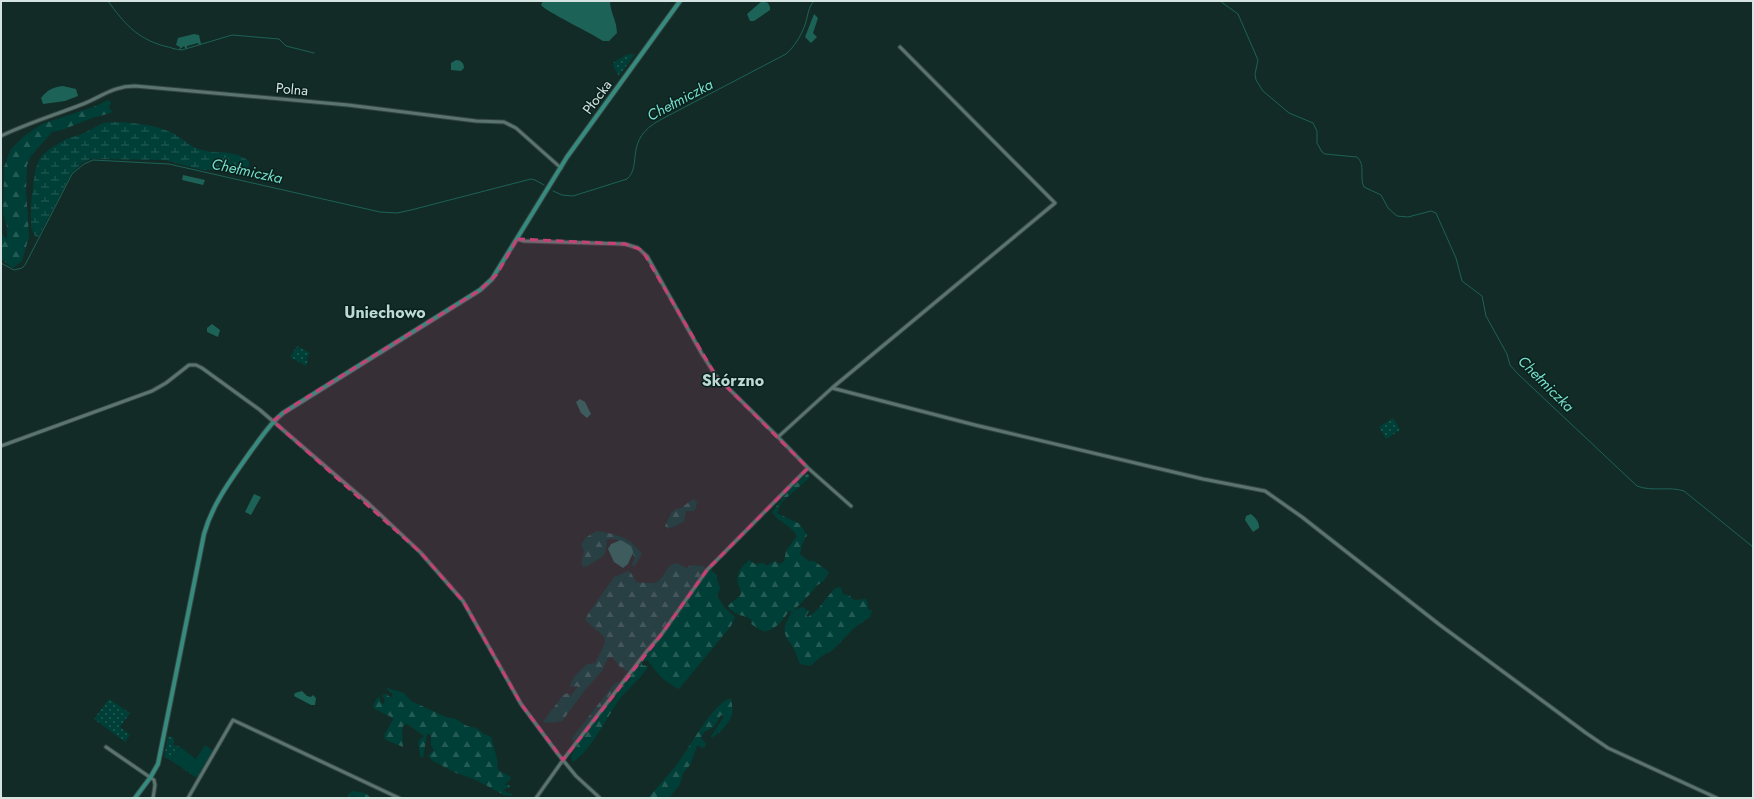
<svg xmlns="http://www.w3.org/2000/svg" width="1754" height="799" font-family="Jost,sans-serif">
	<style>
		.grass { fill: url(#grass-dots) }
		.forest { fill: url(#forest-firs) }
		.wetland { fill: url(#wetland-marsh) }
		.pitch { fill: #003f37 }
		.water { fill: #1c6257 }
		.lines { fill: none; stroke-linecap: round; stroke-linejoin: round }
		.stream { stroke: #1c6257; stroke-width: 1 }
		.minor-casing { stroke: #334541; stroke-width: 5 }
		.major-casing { stroke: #334541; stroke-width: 6 }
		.minor { stroke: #5b746f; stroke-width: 3 }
		.major { stroke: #368a7e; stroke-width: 4 }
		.marked { fill: #c64176; fill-opacity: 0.2; stroke: #c64176; stroke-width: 3; stroke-dasharray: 8 5; stroke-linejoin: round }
		.labels { text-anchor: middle; stroke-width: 3; stroke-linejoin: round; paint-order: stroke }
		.street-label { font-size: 14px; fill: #d6e4e1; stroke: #09211d }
		.water-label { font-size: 15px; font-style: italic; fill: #77decc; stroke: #09211d }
		.quarter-label { font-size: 16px; font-weight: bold; fill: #bdd9d3; stroke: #09211d }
	</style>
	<defs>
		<pattern id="grass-dots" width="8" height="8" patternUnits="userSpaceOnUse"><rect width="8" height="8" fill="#003f37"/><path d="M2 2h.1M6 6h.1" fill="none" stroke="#245b54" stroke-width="1.8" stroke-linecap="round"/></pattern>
		<pattern id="forest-firs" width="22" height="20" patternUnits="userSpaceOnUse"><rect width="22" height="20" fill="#003f37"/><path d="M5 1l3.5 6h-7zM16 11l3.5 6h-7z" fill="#245b54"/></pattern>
		<pattern id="wetland-marsh" width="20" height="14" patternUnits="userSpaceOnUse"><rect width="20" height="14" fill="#003f37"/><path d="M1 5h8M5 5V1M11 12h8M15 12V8" fill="none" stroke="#245b54"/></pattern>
	</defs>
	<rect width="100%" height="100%" fill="#132b26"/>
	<!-- grass -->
	<path class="grass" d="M635 54 619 76 613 66 614 62 626 55Z
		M297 346 310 353 306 360 308 361 306 366 290 357Z
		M1393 418 1400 430 1386 439 1379 427Z
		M109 699 130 713 120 727 130 735 125 742 94 719Z
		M168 736 174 738 173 745 181 747 192 754 180 747 171 760 196 777 217 744 198 779 164 756Z"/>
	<!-- forest -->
	<path class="forest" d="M108 100 111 102 109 108 112 111 111 113 92 118 62 130 52 132 31 156 27 165 26 190 29 237 22 261 13 268 1 259V233L4 237 7 238V226L3 213 4 175V167L11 149 24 136 42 124 96 106Z
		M807 474 809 475 808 479 782 502 777 513 800 524 807 535 802 544 800 554 809 561H814L829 572 824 581 816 586 811 593 796 608 795 610 802 607 805 608V610H810L806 616 808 617 817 610 834 589 838 587 841 588 843 594 850 596 854 600 866 599 868 605V610H872L870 617 854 628 833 650 822 656 810 666 800 664C797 659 797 654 794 649 789 640 783 637 785 626 786 620 791 617 791 611H789C784 619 773 633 763 631 759 630 755 626 751 624V619C743 615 733 615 728 606 731 602 741 597 741 593 742 591 739 587 738 584 736 573 741 567 749 560L755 564 764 563 766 566 775 561 780 564 784 561 786 551 797 536C791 525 778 522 772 512L789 490Z
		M693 499 697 502 696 508 694 511H686L684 522 668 529 665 526 671 513 676 509 681 508Z
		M597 531C613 534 625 535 636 547 638 550 640 550 642 554L634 567 632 564 635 557C628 549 620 535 607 540 605 557 606 555 592 563 588 565 588 567 583 567L581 562 584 552 581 545 585 538Z
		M676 563 687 568 691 565 704 566 705 570 708 571 711 570 717 575V580L720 588 717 596 725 608 735 617 731 626 679 689C672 686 665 681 660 676 655 671 652 665 647 660L642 662V665L648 666C647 671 627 691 622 696 618 700 615 706 612 711 602 726 588 753 573 762L571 757 578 743 572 740V738L614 684 617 682 620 683 607 701 609 705C615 699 618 693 622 687 627 682 629 680 632 674L620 667 612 657 608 658 602 671 585 690 562 721 547 723 543 722 563 695 568 693 571 696 578 686 569 687 574 677 587 664 595 663 605 643 604 637 585 620 588 614 614 577 628 571 631 573 636 582C642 582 653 585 658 581 666 575 666 565 676 563Z
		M387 688 404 693 411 701 446 717 456 719 467 726 476 728 484 734 491 737 497 759 498 770 511 777 510 780 505 784V785H509L510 787 503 790 507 793H511L512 796 504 795 474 779 456 773 433 761 428 756 434 750 431 745V735L427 734 423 758 420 756 418 741 424 736 407 724 404 725 402 728 403 747 386 740 384 737C385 730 392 725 393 718L375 709 373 706 377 698 380 697 381 703 384 704 385 700 382 696 385 693 390 697H393L392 693 386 689Z
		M731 698C732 704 733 709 732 715 729 723 718 736 710 738L724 716 721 715 714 727 704 732 701 738 706 743 705 747 701 748 700 746H697L690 765 683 773 680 784 669 798H648C657 788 666 777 675 767 688 751 713 702 731 698Z
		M352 791 365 793 371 798H356L354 796 349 797 348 795Z"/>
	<!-- wetland -->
	<path class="wetland" d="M110 122C130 122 154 124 173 133 183 139 190 147 202 150 220 155 230 148 249 161V166L247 172 232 173 218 170H202L165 160 91 159 82 163 71 174 38 237 35 236 31 227V204L35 171 40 158 48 150 68 138 80 135 103 123Z"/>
	<!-- pitch -->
	<path class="pitch" d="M205 745 213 751 196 777 171 760 180 747 196 759Z"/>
	<!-- water -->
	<path class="water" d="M543 1H610C610 12 617 21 617 33L609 41H603C593 34 545 11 541 5Z
		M762 1 768 3 770 7V10L754 21H750L747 14Z
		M814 14 818 18 813 33 817 37 811 43 805 37Z
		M194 34 199 35 201 44 199 45 198 43 187 46V48L186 49 184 46 179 50 180 47 176 45 178 38Z
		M456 60C461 60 464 63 464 68L461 71 451 70V63Z
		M63 86 76 89 78 96 65 101 43 104 41 98C47 90 53 87 63 86Z
		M183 175 205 180 203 185 182 180Z
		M212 324 220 330 218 337 207 332V328Z
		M580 399 585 402 591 414 587 418 581 413 576 402Z
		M254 494 261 497 251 515 245 512Z
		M1251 514C1255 517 1260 523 1259 528L1253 532 1245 520 1246 516Z
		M621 540 631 546 633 551 632 555 628 564 623 568 614 562 608 549 611 544Z
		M302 691 307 696 311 697 313 695 316 698 315 705H311L294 696 295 693Z"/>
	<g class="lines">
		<!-- stream -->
		<path class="stream" d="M108 1C124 23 136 38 164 46 170 47 176 50 182 50L232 35 279 39 286 46 314 53
			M1220 1 1238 14 1258 60 1255 74 1256 80 1263 91 1289 113 1313 123 1317 131V143L1322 152 1325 154 1357 157C1366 165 1359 177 1364 187L1381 195 1388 208 1397 216 1408 217 1431 211 1436 213 1456 258 1462 281 1482 296 1486 316 1507 354 1510 365 1518 374 1637 486C1652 492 1669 486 1684 491L1753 547
			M553 191 562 195 573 196 627 179C643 165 623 140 660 120L786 54C794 47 801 36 805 25 808 16 808 7 814 1
			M1 263 14 270 22 268 25 265 72 174 84 164 93 160 169 164 380 212 397 213 411 210 531 179 535 180 544 185"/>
		<defs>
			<path id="minor" d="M1 136C28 123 55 115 83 104 101 97 113 86 135 86L348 105 476 121 504 122 516 128 561 168
				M517 239 524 241 625 244 638 248 647 256 702 354 716 376 778 437 832 388 1055 203 900 47
				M832 388 975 425 1203 479 1265 491 1302 517 1440 625 1586 733 1608 748 1717 798
				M1 446 152 391 166 383 189 365H196L202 368 260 410 369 504 420 552 463 601 521 704 558 754 576 776 600 798
				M808 468 851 506
				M106 747 154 780 155 785 153 798
				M188 798 233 720 399 798
				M536 798 563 760 647 651 661 635 707 570 808 468 778 437"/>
			<path id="major" d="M135 798 150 778 158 764 204 534C213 502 233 477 251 451 261 438 270 423 283 413L480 290 492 279 567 157 680 1"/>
		</defs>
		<!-- minor casing -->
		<use href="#minor" class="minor-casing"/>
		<!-- major casing -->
		<use href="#major" class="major-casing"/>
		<!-- minor -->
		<use href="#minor" class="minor"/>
		<!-- major -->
		<use href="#major" class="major"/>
	</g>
	<!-- marked area -->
	<path class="marked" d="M517 239 625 244 642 250 716 376 808 468 707 570 661 635 563 760 521 704 463 601 420 552 273 421 293 406 480 290 497 274Z"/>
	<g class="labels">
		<!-- street labels -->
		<g class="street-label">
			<text transform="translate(292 89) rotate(5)" y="5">Polna</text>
			<text transform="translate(597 97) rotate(-54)" y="5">Płocka</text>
		</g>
		<!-- water labels -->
		<g class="water-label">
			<text transform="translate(680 100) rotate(-28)" y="5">Chełmiczka</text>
			<text transform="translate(247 171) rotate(12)" y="5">Chełmiczka</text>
			<text transform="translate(1546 384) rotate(45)" y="5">Chełmiczka</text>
		</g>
		<!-- quarter labels -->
		<g class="quarter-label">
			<text x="385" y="318">Uniechowo</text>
			<text x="733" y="386">Skórzno</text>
		</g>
	</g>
	<!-- border -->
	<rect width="1754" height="799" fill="none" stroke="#d6e4e1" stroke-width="4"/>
</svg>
